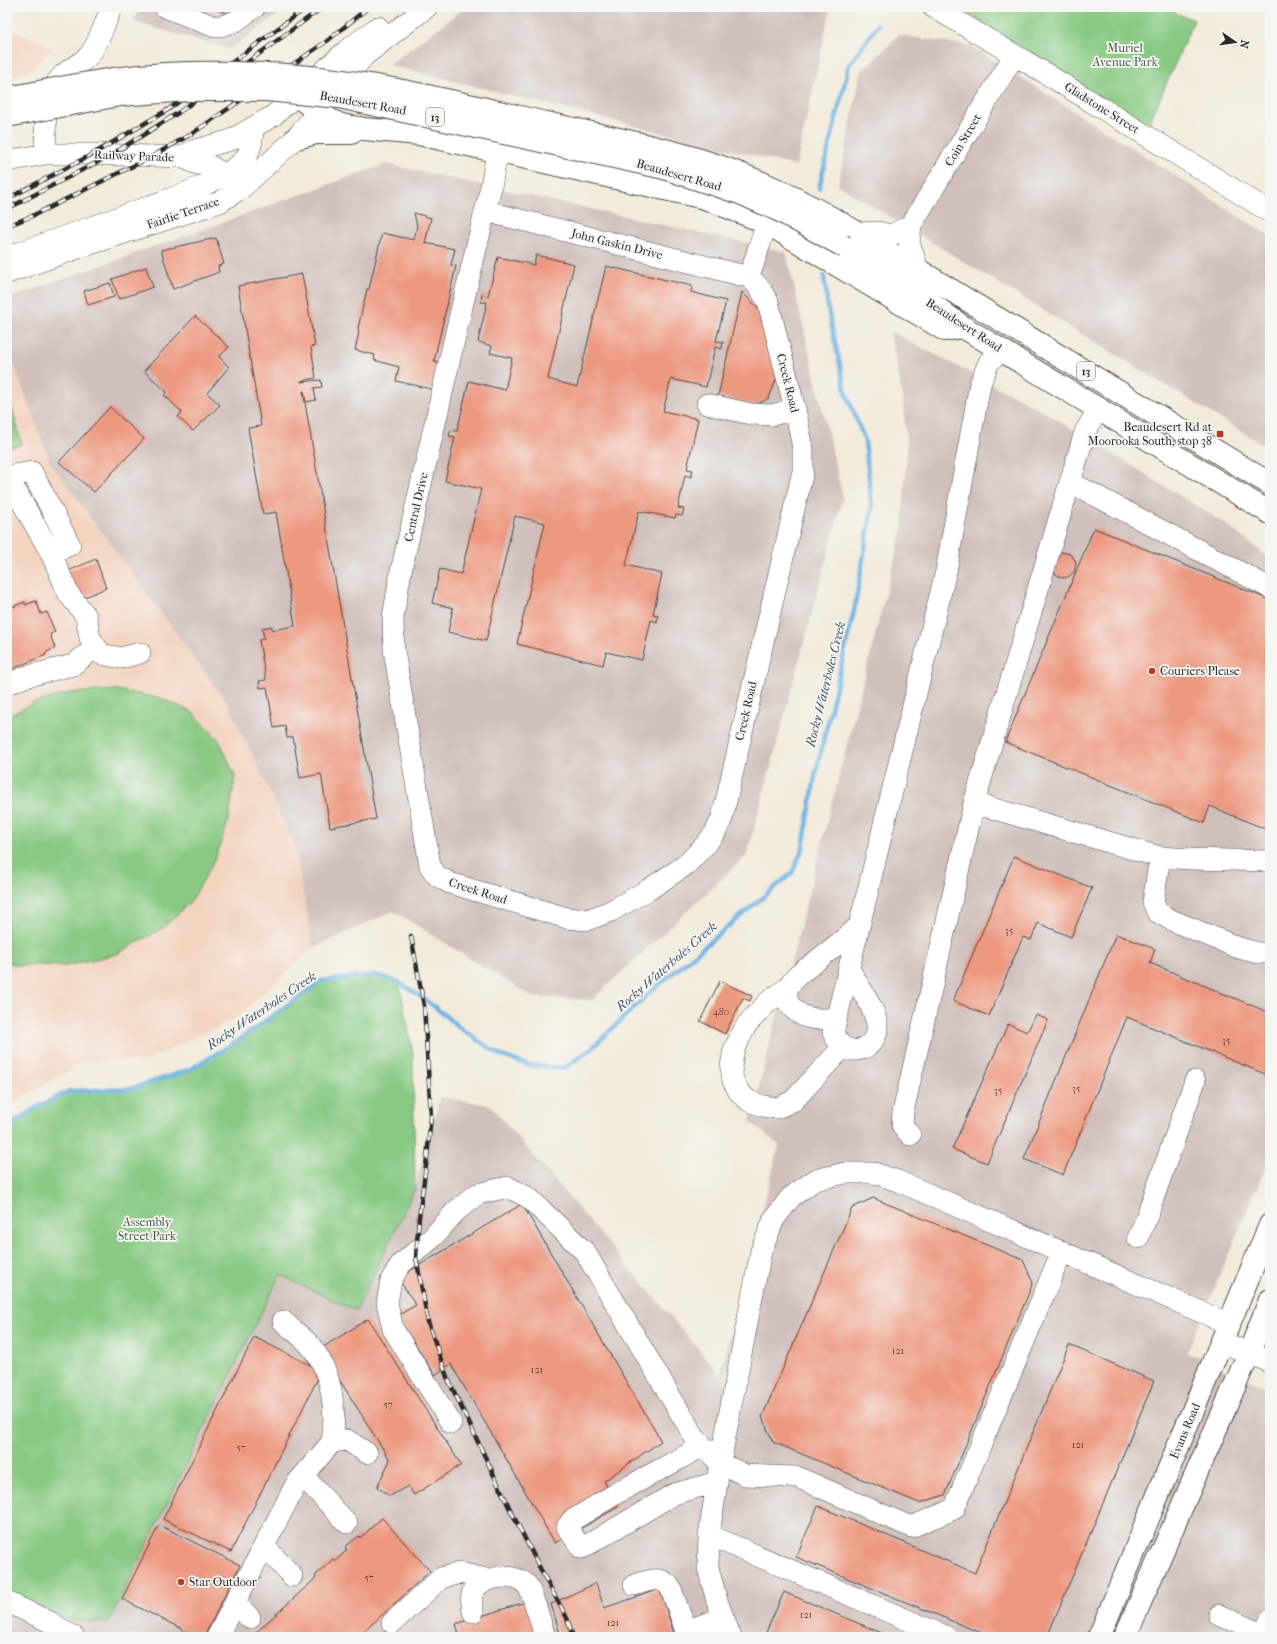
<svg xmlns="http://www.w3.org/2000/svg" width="1277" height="1644" font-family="'IM FELL French Canon',serif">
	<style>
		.built { fill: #f3d4bf }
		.industrial { fill: #cfc0bb }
		.green { fill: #88ca83; stroke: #5a7a57 }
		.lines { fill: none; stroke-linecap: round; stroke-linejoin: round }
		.stream { stroke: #6fb6e6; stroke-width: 4.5 }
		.building { fill: #ed9980 }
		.minor-casing { stroke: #494845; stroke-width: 22 }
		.major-casing { stroke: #494845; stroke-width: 24 }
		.highway-casing { stroke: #494845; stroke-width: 24 }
		.minor { stroke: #fff; stroke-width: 21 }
		.major { stroke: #fff; stroke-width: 22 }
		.highway { stroke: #fff; stroke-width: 22 }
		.rail-casing { stroke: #2b2b2b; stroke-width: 4.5 }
		.rail { stroke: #f6f6f2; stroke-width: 3; stroke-dasharray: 9; stroke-linecap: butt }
		.highway-bridge-casing { stroke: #494845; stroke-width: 24; stroke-linecap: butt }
		.highway-bridge { stroke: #fff; stroke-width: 22 }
		.poi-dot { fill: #c8321e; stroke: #f6f6f2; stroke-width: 1.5 }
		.labels { text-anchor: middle; stroke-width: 3.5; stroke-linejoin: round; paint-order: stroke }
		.number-label { font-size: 10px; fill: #5c4640 }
		.shield { fill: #f6f6f2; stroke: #686867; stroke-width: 1 }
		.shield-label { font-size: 11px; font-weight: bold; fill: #2b2b2b }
		.park-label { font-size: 12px; fill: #475b45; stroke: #f6f6f2 }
		.street-label { font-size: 12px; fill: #2b2b2b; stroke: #f6f6f2 }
		.poi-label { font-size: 12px; fill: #2b2b2b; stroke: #f6f6f2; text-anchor: start }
		.water-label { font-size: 13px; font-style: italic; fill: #3f5563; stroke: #f6f6f2 }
	</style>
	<rect width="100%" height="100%" fill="#f6f6f2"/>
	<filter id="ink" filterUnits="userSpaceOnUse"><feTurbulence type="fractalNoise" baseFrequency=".025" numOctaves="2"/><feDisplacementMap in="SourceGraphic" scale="8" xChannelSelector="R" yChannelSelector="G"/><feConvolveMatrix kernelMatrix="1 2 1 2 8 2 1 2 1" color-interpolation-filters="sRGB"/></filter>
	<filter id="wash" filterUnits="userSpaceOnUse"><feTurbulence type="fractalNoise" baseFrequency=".012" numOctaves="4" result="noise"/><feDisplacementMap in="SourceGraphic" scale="16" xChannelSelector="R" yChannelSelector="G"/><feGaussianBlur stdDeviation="0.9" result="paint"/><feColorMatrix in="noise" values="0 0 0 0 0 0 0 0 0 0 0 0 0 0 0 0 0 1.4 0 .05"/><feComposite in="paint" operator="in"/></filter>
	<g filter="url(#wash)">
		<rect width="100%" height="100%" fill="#f2ebd9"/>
		<!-- built -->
		<path class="built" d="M7 28 53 48 29 72 7 77Z
			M7 345 50 462 228 704 294 843 313 948 235 1019 144 1061H85L7 1106Z"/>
		<!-- industrial -->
		<path class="industrial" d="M140 7H288L230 49 133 22Z
			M466 7H831L796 166 389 65Z
			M899 35 971 46 1270 236V449L838 185 861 72Z
			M386 164 786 252 843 498 747 855 592 1000 533 997 393 911 313 948 294 843 228 704 50 462 7 345V299Z
			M890 331 1045 412 1227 525 1270 559V1157L1187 1353 1270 1389V1637H7V1594L108 1622 280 1275 356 1311 415 1189 440 1097 490 1105 720 1374 779 1145 750 1122 902 530 907 448 902 393Z"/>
		<!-- green -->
		<path class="green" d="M957 7H1177L1175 13 1194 20 1148 126Z
			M7 389 22 444 7 449Z
			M117 690 160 698 191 711 219 740 235 776 229 819 215 859 192 900 163 928 117 954 65 966 15 965 7 961V717L33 703 68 693Z
			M375 975 399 982 413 1053 415 1189 356 1311 280 1275 108 1623 69 1620 7 1594V1127L36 1108 69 1091 130 1089 189 1070 236 1042 321 981Z"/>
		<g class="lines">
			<!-- stream -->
			<path class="stream" d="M819 188 849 65 878 25
				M7 1127 36 1108 69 1091 130 1089 189 1070 236 1042 321 981 375 975 399 982 435 1007 460 1028 500 1055 528 1065 564 1068 590 1050 648 994 792 873 803 848 816 772 854 611 872 508 865 441 846 393 828 309 824 276"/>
		</g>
		<g id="blocks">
			<!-- building -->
			<path class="building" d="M211 7H240L231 15Z
				M414 213 431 218 425 243 455 249 451 265 456 266 434 361 438 362 440 391 396 381 399 367 374 360 375 355 355 350 359 332 358 328 367 289H369L382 233 414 240 417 226Z
				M216 238 224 264 218 266 219 272 173 289 161 250Z
				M536 255 574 264 548 379 577 387 606 266 692 286 691 292 726 301 716 341 723 342 722 349 715 347 706 387 671 379 663 411 698 419 687 469 693 470 691 477 685 475 678 508 684 509 682 516 676 515 675 518 639 511 626 565 662 574 653 614 658 615 657 622 651 620 642 660 606 652 603 665 517 644 545 523 515 516 486 641 448 632 453 608 432 603 440 569 461 574 481 489 445 481 455 437 449 436 451 430 457 431 469 381 505 390 512 358 490 353 492 346 478 342 487 302H481L482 294 488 296 498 257 534 265Z
				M146 267 153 287 119 299 112 279Z
				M302 274 315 346 311 347 316 378 301 381V382L321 380 322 387 314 388 316 400 306 402 304 391H303L376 819 330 827 321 774 300 778 293 737 287 738 285 726 274 728 267 687 260 688 259 681 266 680 259 640 264 639 262 628 272 626V630L295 626 276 512 263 514 248 428 261 426 238 286Z
				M110 283 114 297 88 305 84 291Z
				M742 292 759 309 777 377 769 398 756 405 718 396Z
				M195 316 229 347 219 357 229 367 207 393 220 405 193 431 178 417 182 412 164 395 167 392 144 371Z
				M110 407 144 439 94 492 59 462Z
				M1094 528 1270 600V831L1210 806 1204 823 1005 742Z
				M1062 552 1070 554 1075 560 1076 564 1074 572 1068 577 1064 578 1060 577 1053 572 1058 554Z
				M96 559 106 588 78 600 66 572Z
				M36 601 41 614 47 612 55 632 50 634 55 648 45 653 46 655 7 671V609L25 602V605Z
				M1014 856 1092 888 1071 937 1038 923 1031 940 1023 937 989 1016 953 1001Z
				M1116 934 1155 949 1150 963 1270 1013V1063L1265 1074 1127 1017 1063 1175 1024 1159Z
				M720 981 752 996 750 1001 743 998 725 1034 700 1021Z
				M1036 1015 1048 1020 987 1163 952 1149 1008 1024 1027 1032Z
				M873 1198 1023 1260 1033 1283 945 1495 919 1503 773 1442 762 1417 852 1208Z
				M522 1204 661 1441 604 1481 618 1507 555 1543 451 1364 435 1375 397 1316 416 1305 398 1278Z
				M368 1319 461 1465 414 1495 408 1486 390 1496 377 1487 390 1460 320 1349Z
				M254 1337 316 1368 319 1376 231 1552 163 1519Z
				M1069 1345 1154 1381 1047 1637H991L796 1557 818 1506 975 1573Z
				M382 1518 430 1571 358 1637H251L316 1578 315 1576 333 1559 335 1561 347 1550 345 1547 359 1536 360 1538Z
				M159 1525 240 1565 204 1637H198L122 1599Z
				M596 1583 604 1608 660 1589 675 1637H561L551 1604Z
				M784 1592 891 1637H764Z
				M529 1601 541 1637H460L456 1624Z"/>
		</g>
	</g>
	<g filter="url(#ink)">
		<use href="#blocks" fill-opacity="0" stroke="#494845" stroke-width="1"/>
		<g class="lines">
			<defs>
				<path id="minor" d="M165 7 215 27 225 25 236 21 255 7
					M933 7 1040 70 1270 212
					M497 152 491 187 459 319 401 571 393 617 394 650 430 866 437 876 450 883 567 918 587 920 611 911 648 890 687 864 705 845 715 833 722 818 803 471V448L795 409 768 302 759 287 749 277
					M46 154C45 127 42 96 63 75 71 67 82 64 90 54 100 41 105 22 112 7
					M181 157 197 164 209 165 234 181
					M7 161 46 154H93L181 157 195 150 231 140 273 116 347 50 378 27
					M485 211 749 277
					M857 233 878 232 891 235 911 225
					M7 257C53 241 99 224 145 208 173 197 219 183 241 163 251 154 253 140 253 127
					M918 269 909 242 911 225 1014 56
					M7 273 78 248 220 202 243 187 296 138 364 56 427 7
					M749 277 767 223
					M707 404 751 414 772 415 795 409
					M1099 408 1085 432 974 803 1160 857 1191 859 1270 861
					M32 472 70 545 51 553 7 476Z
					M1070 482 1270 588
					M51 553 68 593 86 616 90 638 101 654 121 658 140 653
					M7 684 28 676 73 665 96 647
					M1160 857 1153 902 1157 912 1171 920 1239 948 1258 953H1270
					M849 969C858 985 874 1006 877 1024 880 1048 847 1064 833 1033L946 571 980 384 989 362 1002 350
					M787 988 768 1002 747 1024 734 1049 731 1066 733 1081 739 1092 749 1101 763 1106 777 1108 793 1101 843 1047
					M837 1018C816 1020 800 1021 787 1001V988L797 976 843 940 860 925
					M910 1135 902 1125 903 1112 974 803
					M1138 1238 1144 1224 1195 1081
					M283 1321C291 1329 300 1335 308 1343 332 1369 337 1409 332 1442
					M1222 1342 1270 1362
					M451 1423 393 1329 387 1303 391 1280 401 1264 431 1239 455 1212 477 1194 508 1187 529 1198 585 1252 695 1438 720 1463 745 1475 797 1477 911 1527 954 1509 1062 1251
					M703 1446 617 1493 571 1521 567 1527 581 1548 584 1547 674 1494 717 1482
					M303 1476 347 1523
					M709 1535 947 1637
					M264 1546 292 1576
					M634 1585C648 1581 662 1574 671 1589L688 1637
					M7 1602 50 1622 74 1637
					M235 1602 250 1618
					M473 1612C473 1607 470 1598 472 1594 478 1575 515 1572 527 1585 532 1591 542 1627 545 1637
					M1219 1615 1264 1635 1270 1620
					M392 1623 441 1578 460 1573 486 1579
					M686 1631 723 1618
					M217 1637 296 1484 332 1442 347 1440 367 1453
					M731 1637 717 1601 708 1568 709 1535 720 1463 761 1251 774 1219 791 1197 815 1180 845 1173H874L898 1181 1229 1324"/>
				<path id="major" d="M1099 1637 1270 1225
					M1125 1637 1249 1353 1270 1300"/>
				<path id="highway" d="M297 95C310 106 323 118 339 124 347 127 356 127 364 129L419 134 705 198 767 223 945 330 963 327
					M296 138 316 133H351
					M844 225 1270 484
					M845 247 929 302 963 327 1270 513"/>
			</defs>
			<!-- minor casing -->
			<use href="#minor" class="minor-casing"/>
			<!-- major casing -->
			<use href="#major" class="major-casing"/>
			<!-- highway casing -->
			<use href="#highway" class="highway-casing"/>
			<!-- minor -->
			<use href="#minor" class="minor"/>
			<!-- major -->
			<use href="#major" class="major"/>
			<!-- highway -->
			<use href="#highway" class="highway"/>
			<defs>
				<path id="rail" d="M7 199 93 154 169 109 307 7
					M7 209 111 155 178 113 323 7
					M7 226 32 216 153 156 193 133 327 41 369 7
					M411 936 424 1006 431 1116 427 1158 419 1217 416 1257 428 1322 447 1377 510 1509 544 1576 567 1618 573 1637"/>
			</defs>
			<!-- rail casing -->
			<use href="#rail" class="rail-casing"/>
			<!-- rail -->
			<use href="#rail" class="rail"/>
			<defs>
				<path id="highway-bridge" d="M7 98C45 91 84 83 122 78 169 72 218 72 265 74 362 77 457 103 551 124 612 138 676 149 735 172 773 186 809 205 844 225
					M7 116 120 95 188 90H266L339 97 664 168 740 193 780 211 845 247"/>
			</defs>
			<!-- highway-bridge casing -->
			<use href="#highway-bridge" class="highway-bridge-casing"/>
			<!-- highway-bridge -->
			<use href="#highway-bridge" class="highway-bridge"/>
		</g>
	</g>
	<!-- markers -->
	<g class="poi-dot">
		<rect x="1216" y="430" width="8" height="8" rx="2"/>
		<circle cx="1152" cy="671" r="4"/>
		<circle cx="181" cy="1582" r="4"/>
	</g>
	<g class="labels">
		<!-- number labels -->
		<g class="number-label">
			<text x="1009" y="934">35</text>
			<text x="721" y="1015">480</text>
			<text x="1226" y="1044">35</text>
			<text x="1076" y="1092">35</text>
			<text x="998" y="1094">35</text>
			<text x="898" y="1354">121</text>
			<text x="537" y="1373">121</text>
			<text x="388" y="1408">57</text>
			<text x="1078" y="1448">121</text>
			<text x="241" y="1451">57</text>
			<text x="369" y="1581">57</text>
			<text x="806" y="1618">121</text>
			<text x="613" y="1626">121</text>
		</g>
		<!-- shield labels -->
		<g class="shield">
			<rect x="426" y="108" width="18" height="18" rx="3"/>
			<rect x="1077" y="362" width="18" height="18" rx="3"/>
		</g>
		<g class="shield-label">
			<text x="435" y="121">13</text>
			<text x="1086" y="375">13</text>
		</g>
		<!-- park labels -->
		<g class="park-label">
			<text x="1125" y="52">Muriel<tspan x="1125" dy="14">Avenue Park</tspan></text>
			<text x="147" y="1226">Assembly<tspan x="147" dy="14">Street Park</tspan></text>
		</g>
		<!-- street labels -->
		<g class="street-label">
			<text transform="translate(363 103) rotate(10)" y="4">Beaudesert Road</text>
			<text transform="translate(1102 108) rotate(32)" y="4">Gladstone Street</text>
			<text transform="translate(963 140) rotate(-59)" y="4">Coin Street</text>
			<text transform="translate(134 156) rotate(2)" y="4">Railway Parade</text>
			<text transform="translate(679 175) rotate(16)" y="4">Beaudesert Road</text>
			<text transform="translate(183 213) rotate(-19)" y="4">Fairlie Terrace</text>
			<text transform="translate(617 244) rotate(14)" y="4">John Gaskin Drive</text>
			<text transform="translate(964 325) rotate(33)" y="4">Beaudesert Road</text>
			<text transform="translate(788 383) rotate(76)" y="4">Creek Road</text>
			<text transform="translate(416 507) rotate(-77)" y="4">Central Drive</text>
			<text transform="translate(746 711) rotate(-77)" y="4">Creek Road</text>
			<text transform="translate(478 891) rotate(18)" y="4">Creek Road</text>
			<text transform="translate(1185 1431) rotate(-67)" y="4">Evans Road</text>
		</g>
		<!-- poi labels -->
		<g class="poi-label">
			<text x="1212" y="431" text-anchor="end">Beaudesert Rd at<tspan x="1212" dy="14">Moorooka South, stop 38</tspan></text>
			<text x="1160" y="675">Couriers Please</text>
			<text x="189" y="1586">Star Outdoor</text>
		</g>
		<!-- water labels -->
		<g class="water-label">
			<text transform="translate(825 684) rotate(-76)" y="5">Rocky Waterholes Creek</text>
			<text transform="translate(666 966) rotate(-41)" y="5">Rocky Waterholes Creek</text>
			<text transform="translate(261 1010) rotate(-34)" y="5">Rocky Waterholes Creek</text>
		</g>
	</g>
	<!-- margin -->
	<rect width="1277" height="1644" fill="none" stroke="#f6f6f2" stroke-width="24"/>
	<!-- north arrow -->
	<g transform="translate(1235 42) rotate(103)" stroke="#f6f6f2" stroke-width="3" paint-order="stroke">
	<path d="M0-3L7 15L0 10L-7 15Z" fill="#2b2b2b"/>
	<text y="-6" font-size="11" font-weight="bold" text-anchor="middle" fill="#2b2b2b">N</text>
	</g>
</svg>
